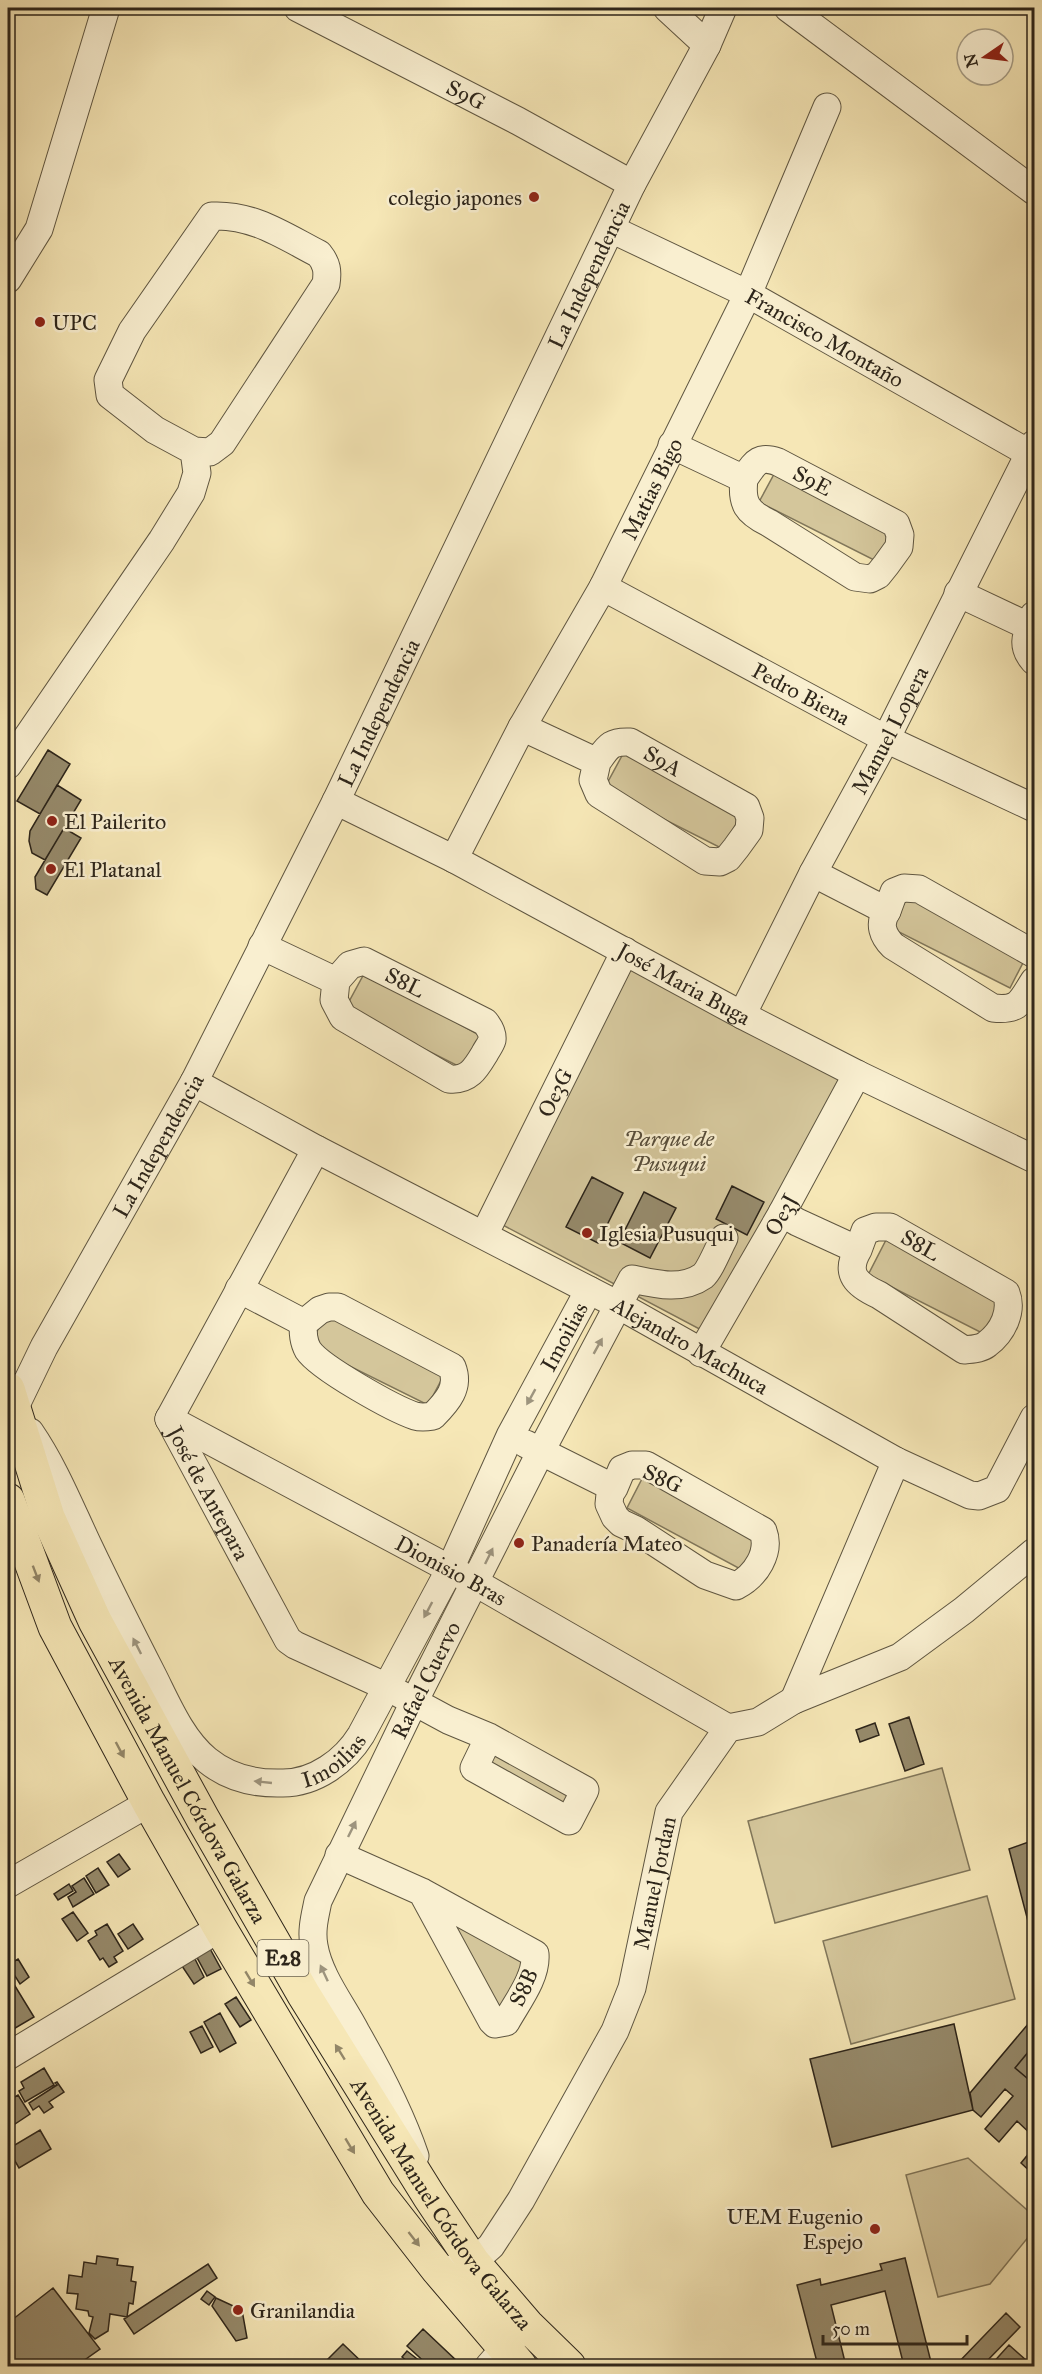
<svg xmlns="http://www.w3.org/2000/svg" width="1042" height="2374" font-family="'IM FELL Great Primer',serif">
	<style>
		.green { fill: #d4c69b; stroke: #80765a; stroke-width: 1.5 }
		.building { fill: #968a6b; stroke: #2d251a; stroke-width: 1.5 }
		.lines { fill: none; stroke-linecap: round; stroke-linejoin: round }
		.minor-casing { stroke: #5f5641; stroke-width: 29 }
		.major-casing { stroke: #2d251a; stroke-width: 35 }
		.minor { stroke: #f9efd0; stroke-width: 27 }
		.major { stroke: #f6e7b6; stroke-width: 33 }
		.oneway { fill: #9d947e }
		.oneway2 { fill: #928668 }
		.poi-dot { fill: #8f2418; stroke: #f9efd0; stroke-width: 2 }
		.labels { text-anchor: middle; stroke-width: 5; stroke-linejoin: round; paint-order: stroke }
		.shield { fill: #f9efd0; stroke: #6a6251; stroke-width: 1.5 }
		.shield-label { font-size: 21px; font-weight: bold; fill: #2d251a }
		.street-label { font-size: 22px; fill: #2d251a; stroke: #f9efd0 }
		.poi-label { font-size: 22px; fill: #2d251a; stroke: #f9efd0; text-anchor: start }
		.park-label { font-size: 22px; font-style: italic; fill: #574d3a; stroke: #f9efd0 }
	</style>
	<rect width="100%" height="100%" fill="#f6e7b6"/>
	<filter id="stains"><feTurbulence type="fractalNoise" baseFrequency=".00333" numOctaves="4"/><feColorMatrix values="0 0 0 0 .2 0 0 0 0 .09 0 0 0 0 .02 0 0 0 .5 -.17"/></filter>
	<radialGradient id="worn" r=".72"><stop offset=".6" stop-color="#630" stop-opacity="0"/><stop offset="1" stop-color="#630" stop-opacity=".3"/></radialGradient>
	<!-- green -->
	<path class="green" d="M779 465 895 529 878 562 759 502Z
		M624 752 740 816 723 849 604 789Z
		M911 891 1027 955 1010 988 891 928Z
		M632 967 840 1077 707 1333 499 1223Z
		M365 972 481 1036 464 1069 345 1009Z
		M887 1238 1004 1302 986 1335 868 1275Z
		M329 1309 445 1373 428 1405 309 1346Z
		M645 1473 762 1536 744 1571 627 1508Z
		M496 1752 572 1793 565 1806 489 1766Z
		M942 1768 970 1870 775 1923 748 1821Z
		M987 1896 1015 1999 851 2044 823 1941Z
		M445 1915 525 1958 502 2011Z
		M968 2158 1034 2216V2230L990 2284 938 2297 906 2175Z"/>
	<!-- building -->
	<path class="building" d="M48 750 70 764 40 814 17 801Z
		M57 785 81 800 45 860 32 853 29 841 30 831Z
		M64 828 81 838 47 895 36 889 35 877Z
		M592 1177 623 1193 598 1243 566 1227Z
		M732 1186 764 1202 747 1235 716 1219Z
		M644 1192 676 1208 650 1258 619 1242Z
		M909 1717 924 1764 905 1771 889 1724Z
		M875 1723 879 1735 860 1742 856 1730Z
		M1034 1840V1944L1009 1849Z
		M119 1854 130 1869 118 1877 107 1862Z
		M98 1868 109 1885 96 1893 86 1876Z
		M84 1878 94 1894 73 1907 68 1897 76 1892 72 1886Z
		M69 1884 73 1891 58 1900 54 1894Z
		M73 1912 88 1933 77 1941 62 1919Z
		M107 1924 123 1951 114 1957 117 1962 109 1967 103 1958 100 1960 88 1941 97 1935 95 1931Z
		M133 1924 143 1939 128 1949 118 1934Z
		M208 1945 221 1969 207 1976 194 1952Z
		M193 1955 204 1977 194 1984 180 1963Z
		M18 1959 29 1977 20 1984 8 1965Z
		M15 1986 34 2017 10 2031 13 2036 8 2040V1990Z
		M236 1997 251 2020 240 2027 225 2004Z
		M220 2013 236 2043 220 2052 204 2022Z
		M1034 2017V2045L1015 2068 1034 2084V2137L1017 2121 999 2142 985 2129 1013 2096 1005 2089 981 2117 973 2110 970 2093Z
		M954 2024 973 2110 832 2147 810 2059Z
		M202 2026 213 2047 201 2053 190 2032Z
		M1034 2045V2084L1015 2068Z
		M44 2068 54 2085 25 2102 19 2091 24 2088 21 2082Z
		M57 2082 64 2092 49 2102 53 2107 44 2113 39 2106 33 2110 29 2103 57 2085 55 2083Z
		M18 2095 30 2114 15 2124 8 2112V2101Z
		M40 2130 51 2149 19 2168 8 2149Z
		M1034 2147V2175L1021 2163Z
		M97 2256 118 2259 117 2265 133 2267 131 2281 136 2282 133 2304 129 2303 127 2317 110 2314 108 2331 95 2339 89 2333 93 2317 89 2316 88 2311 76 2309 78 2294 67 2293 69 2275 82 2277 84 2262 96 2264Z
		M905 2258 932 2366H904L885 2291 831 2305 846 2366H818L797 2285 820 2279 821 2285 882 2270 880 2264Z
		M208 2264 217 2278 134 2334 124 2319Z
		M53 2288 100 2349 76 2366H8V2323Z
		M207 2291 215 2297 209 2305 201 2299Z
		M216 2298 242 2310 247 2338 236 2341 212 2306Z
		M1006 2313 1020 2327 982 2366H955Z
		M423 2329 460 2364 457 2366H429L407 2346Z
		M343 2344 366 2366H321Z
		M1009 2345 1026 2360 1022 2365 1024 2366H990Z
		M407 2351 426 2366H413L402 2357Z"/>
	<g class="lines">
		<defs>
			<g id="minor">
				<path id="s1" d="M298 8 518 121 632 184"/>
				<path d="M667 8 707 45"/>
				<path d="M788 8 1034 191"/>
				<path id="s2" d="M611 229 748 294 1034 456"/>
				<path d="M8 279 39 229 106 8"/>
				<path id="s3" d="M672 445 744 479C755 463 758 455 778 462L896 524 900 535 899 547 886 565 878 575 870 579 855 577 769 523C747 512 741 504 744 479"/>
				<path id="s4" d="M603 587 886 739 1034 808"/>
				<path d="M958 593 1030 627"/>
				<path d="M1034 615C1028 632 1019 644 1034 661"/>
				<path id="s5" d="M522 727 597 762C608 747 610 741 630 742L746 807 750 818 749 830 736 848 728 858 720 862 705 861 599 794 593 780 597 762"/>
				<path d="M8 765 162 540 191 493 197 473 194 451 155 430 110 395 108 380 132 331 212 216C253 214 284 236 319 254 327 264 328 271 326 284L222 443 210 452 194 451"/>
				<path id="s6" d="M336 801 454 859 742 1015 857 1074 1034 1159"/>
				<path id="s7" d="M454 859 522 727 603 587 748 294 827 107"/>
				<path d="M813 873 887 911 894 892 904 888 919 889 1034 954"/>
				<path d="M887 911C878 924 883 936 893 946L993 1008C1020 1011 1021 1001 1034 981"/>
				<path id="s8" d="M262 946 336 981 350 965 364 961 485 1022C489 1027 493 1033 492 1040 491 1044 487 1049 485 1053 476 1068 469 1081 449 1079L343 1017 334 1000 336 981"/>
				<path id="s9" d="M742 1015 813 873 886 739 1034 444"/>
				<path id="s10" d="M194 1082 316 1149 620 1306 896 1461 970 1495 979 1496 997 1489 1034 1418"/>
				<path id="s11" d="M782 1213 797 1222 858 1250 865 1231 876 1227H890L1006 1293C1013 1311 1003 1332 987 1344 981 1349 972 1349 964 1350L879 1295C857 1285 844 1274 858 1250"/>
				<path id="s12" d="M484 1235 625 951"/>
				<path d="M239 1289 304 1323"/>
				<path d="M329 1307H338L452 1367C460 1387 448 1401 433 1416 427 1417 422 1418 415 1416 394 1409 320 1368 308 1350 304 1343 302 1332 304 1323L320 1310Z"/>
				<path id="s13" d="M701 1353 782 1213 857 1074"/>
				<path id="s14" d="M8 1414 14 1409 44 1347 194 1082 336 801 632 184 707 45 723 8"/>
				<path id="s15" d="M169 1419 288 1640 295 1645 387 1687 448 1720 489 1737 585 1790 569 1821 474 1768 489 1737"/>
				<path id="s16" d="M169 1419 476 1583 728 1728"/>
				<path d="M169 1419 316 1149"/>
				<path id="s17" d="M30 1432C54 1467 70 1507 88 1545 109 1589 131 1633 153 1676 167 1704 182 1740 207 1760 229 1778 256 1784 283 1783 315 1783 345 1761 361 1735L450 1569 510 1436 589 1290"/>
				<path d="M526 1444 614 1488 622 1469 632 1465H646L763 1531C771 1552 756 1576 736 1586L705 1575 636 1530 621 1523 615 1517 609 1504 610 1494 614 1488"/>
				<path d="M794 1700 896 1461"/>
				<path d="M339 1855 422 1892 535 1954C537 1977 517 2002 506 2022L495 2024 492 2021 422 1892"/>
				<path d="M8 1884 149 1803"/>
				<path d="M8 2056 220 1928"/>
				<path id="s18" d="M415 2156C400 2112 379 2072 356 2032 342 2005 319 1976 314 1946 311 1930 315 1916 318 1901L414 1702 541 1451 632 1279C655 1284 682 1291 703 1276 710 1270 719 1247 724 1238"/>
				<path id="s19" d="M454 2268 473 2262 491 2246 521 2200 615 2031 632 1988 669 1812 728 1728 758 1722 794 1700 900 1657 964 1610 1034 1552"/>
				<path d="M489 2366 517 2334"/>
			</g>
			<g id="major">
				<path id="s20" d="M8 1389 48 1517 95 1621 203 1819 304 1995 429 2196 473 2262 527 2325 569 2366"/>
				<path d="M8 1500 55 1627 149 1803 220 1928 378 2193 438 2270 520 2366"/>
			</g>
		</defs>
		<!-- minor casing -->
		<use href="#minor" class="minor-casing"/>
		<!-- major casing -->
		<use href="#major" class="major-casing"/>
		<!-- minor -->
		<use href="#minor" class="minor"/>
		<!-- major -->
		<use href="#major" class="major"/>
	</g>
	<!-- one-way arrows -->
	<defs><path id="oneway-solid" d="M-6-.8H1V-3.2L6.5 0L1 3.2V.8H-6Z" transform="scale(1.5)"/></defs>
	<g class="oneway">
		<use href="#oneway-solid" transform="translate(598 1346) rotate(-61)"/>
		<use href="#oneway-solid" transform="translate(531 1397) rotate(119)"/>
		<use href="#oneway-solid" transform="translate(489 1556) rotate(-64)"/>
		<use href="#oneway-solid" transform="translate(428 1610) rotate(118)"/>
		<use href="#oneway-solid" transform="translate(137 1646) rotate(-117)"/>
		<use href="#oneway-solid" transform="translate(263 1782) rotate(-174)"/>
		<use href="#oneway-solid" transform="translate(352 1829) rotate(-64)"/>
		<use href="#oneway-solid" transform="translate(324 1973) rotate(-115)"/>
	</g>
	<g class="oneway2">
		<use href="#oneway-solid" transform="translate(36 1574) rotate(69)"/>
		<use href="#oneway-solid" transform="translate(120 1750) rotate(62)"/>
		<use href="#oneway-solid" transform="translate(250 1979) rotate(59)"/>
		<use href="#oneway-solid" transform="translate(340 2052) rotate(-122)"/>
		<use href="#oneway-solid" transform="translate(350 2146) rotate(59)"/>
		<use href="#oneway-solid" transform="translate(414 2239) rotate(52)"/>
	</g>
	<!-- markers -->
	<g class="poi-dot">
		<circle cx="534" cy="197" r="6"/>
		<circle cx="40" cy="322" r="6"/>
		<circle cx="52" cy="821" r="6"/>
		<circle cx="51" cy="869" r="6"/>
		<circle cx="587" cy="1233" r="6"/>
		<circle cx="519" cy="1543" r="6"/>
		<circle cx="875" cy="2229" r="6"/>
		<circle cx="238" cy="2310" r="6"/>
	</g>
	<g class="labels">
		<!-- shield labels -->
		<rect class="shield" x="257.5" y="1940" width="51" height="36" rx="4.5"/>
		<g class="shield-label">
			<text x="283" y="1965">E28</text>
		</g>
		<!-- street labels -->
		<g class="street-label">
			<text dy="8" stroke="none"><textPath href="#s1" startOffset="189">S9G</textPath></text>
			<text dy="8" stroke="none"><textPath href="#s14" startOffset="1280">La Independencia</textPath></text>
			<text dy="8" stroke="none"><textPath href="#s2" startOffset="240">Francisco Montaño</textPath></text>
			<text dy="8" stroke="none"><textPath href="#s3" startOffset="162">S9E</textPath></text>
			<text dy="8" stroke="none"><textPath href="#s7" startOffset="420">Matias Bigo</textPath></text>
			<text dy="8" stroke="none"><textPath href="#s4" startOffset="225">Pedro Biena</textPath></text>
			<text dy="8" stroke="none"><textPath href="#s14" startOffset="794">La Independencia</textPath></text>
			<text dy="8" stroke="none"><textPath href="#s9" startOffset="321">Manuel Lopera</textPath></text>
			<text dy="8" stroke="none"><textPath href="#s5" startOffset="162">S9A</textPath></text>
			<text dy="8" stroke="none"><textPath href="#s8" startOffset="164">S8L</textPath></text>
			<text dy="8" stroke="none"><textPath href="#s6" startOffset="393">José Maria Buga</textPath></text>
			<text dy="8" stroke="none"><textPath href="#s12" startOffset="159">Oe3G</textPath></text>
			<text dy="8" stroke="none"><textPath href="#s14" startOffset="308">La Independencia</textPath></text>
			<text dy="8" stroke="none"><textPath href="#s13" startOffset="160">Oe3J</textPath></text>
			<text dy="8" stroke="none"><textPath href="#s11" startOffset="166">S8L</textPath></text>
			<text dy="8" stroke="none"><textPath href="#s17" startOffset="998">Imoilias</textPath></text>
			<text dy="8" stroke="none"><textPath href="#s10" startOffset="562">Alejandro Machuca</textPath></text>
			<text transform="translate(663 1478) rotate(24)" y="8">S8G</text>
			<text dy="8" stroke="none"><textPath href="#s15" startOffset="84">José de Antepara</textPath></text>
			<text dy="8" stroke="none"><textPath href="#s16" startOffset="320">Dionisio Bras</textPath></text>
			<text dy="8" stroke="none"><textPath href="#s18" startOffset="525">Rafael Cuervo</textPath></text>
			<text dy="8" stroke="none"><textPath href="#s17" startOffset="512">Imoilias</textPath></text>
			<text dy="8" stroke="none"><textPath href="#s20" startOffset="441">Avenida Manuel Córdova Galarza</textPath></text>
			<text dy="8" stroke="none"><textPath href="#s19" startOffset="446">Manuel Jordan</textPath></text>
			<text transform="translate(523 1987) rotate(-65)" y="8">S8B</text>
			<text dy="8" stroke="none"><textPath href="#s20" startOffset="927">Avenida Manuel Córdova Galarza</textPath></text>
		</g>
		<!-- poi labels -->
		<g class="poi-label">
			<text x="522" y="205" text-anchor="end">colegio japones</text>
			<text x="52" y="330">UPC</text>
			<text x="64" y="829">El Pailerito</text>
			<text x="63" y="877">El Platanal</text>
			<text x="599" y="1241">Iglesia Pusuqui</text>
			<text x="531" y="1551">Panadería Mateo</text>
			<text x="863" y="2224" text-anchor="end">UEM Eugenio<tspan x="863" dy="25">Espejo</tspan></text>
			<text x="250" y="2318">Granilandia</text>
		</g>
		<!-- park labels -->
		<g class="park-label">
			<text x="669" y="1146">Parque de<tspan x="669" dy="25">Pusuqui</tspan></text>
		</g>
	</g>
	<!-- margin -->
	<rect width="1042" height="2374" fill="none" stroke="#f6e7b6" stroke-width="30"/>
	<rect x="9" y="9" width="1024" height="2356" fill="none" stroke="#2d251a" stroke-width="3"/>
	<rect x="15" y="15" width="1012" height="2344" fill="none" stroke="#2d251a" stroke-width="1.5"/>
	<!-- north arrow -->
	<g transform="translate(985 57) rotate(256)"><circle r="28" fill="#f9efd0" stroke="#a79e87" stroke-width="1.5"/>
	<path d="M0-4.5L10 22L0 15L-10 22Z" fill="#8f2418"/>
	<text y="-9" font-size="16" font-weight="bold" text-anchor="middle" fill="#2d251a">N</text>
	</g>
	<!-- scale -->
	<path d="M823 2335v9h144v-9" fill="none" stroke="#2d251a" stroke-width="3"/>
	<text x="832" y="2335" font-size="18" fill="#2d251a" stroke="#f9efd0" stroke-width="4.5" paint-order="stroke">50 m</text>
	<rect width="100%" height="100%" filter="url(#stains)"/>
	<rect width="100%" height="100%" fill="url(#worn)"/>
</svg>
